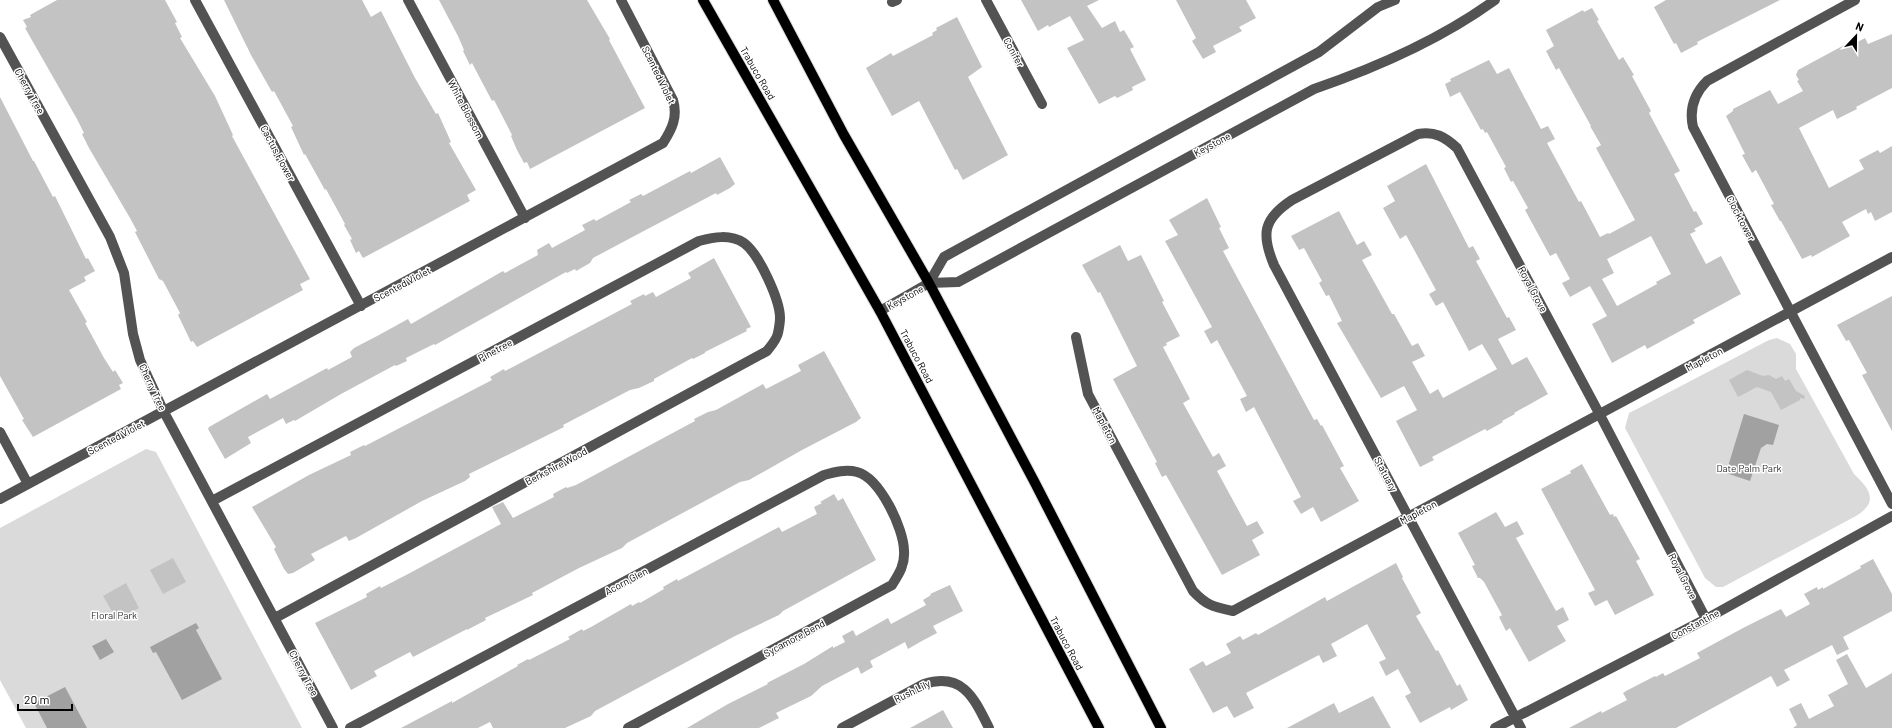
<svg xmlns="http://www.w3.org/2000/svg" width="1892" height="728" font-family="Barlow,sans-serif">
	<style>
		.green { fill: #dadada }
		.water { fill: #a1a1a1 }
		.building { fill: #c3c3c3; fill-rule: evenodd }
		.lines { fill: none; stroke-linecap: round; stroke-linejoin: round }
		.major-casing { stroke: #dbdbdb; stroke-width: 12 }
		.minor { stroke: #535353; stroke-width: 10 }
		.major { stroke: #000; stroke-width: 10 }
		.labels { text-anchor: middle; stroke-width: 3; stroke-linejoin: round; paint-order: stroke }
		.street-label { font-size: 10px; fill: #000; stroke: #fff }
		.park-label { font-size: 10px; fill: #313131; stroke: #fff }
	</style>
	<rect width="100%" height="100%" fill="#fff"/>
	<!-- green -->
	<path class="green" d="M1777 338 1790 344 1796 354V369L1854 474C1870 489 1879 502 1856 516L1723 587H1716L1705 578 1625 428 1629 413 1635 410 1769 340Z
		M146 449 156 452 302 728H26L0 680V528Z"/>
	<!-- water -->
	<path class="water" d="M1744 414 1779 425 1773 445 1767 444 1761 448 1750 481 1726 473Z
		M196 623 199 628 196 630 222 679 182 700 156 652 153 653 150 647Z
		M106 639 114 652 100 660 92 646Z
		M65 687 87 728H47L34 703Z"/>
	<!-- building -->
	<path class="building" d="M57 0H165L177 22 175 23 182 37 180 38 215 96 233 135 232 136 310 279 300 284 303 290 197 347 193 341 191 342 178 315 180 313 163 281 159 279 135 232 137 231 130 218 89 148 82 134 84 133 77 119 25 28 27 27 23 20 31 17 30 15Z
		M224 0H362L371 17 381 11 415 78 436 114 438 113 451 142 449 143 476 190 467 195 470 201 363 258 359 251 356 253 350 240 352 239 344 225 345 224 326 189 325 190 305 154 304 155 291 127 293 126 274 91 272 92 251 55Z
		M439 0H587L610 39 609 40 645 108 530 169 527 162 524 163 517 150 511 136 512 135 494 100 492 101 472 63 470 65 463 51 464 50 458 36Z
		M1021 0H1099L1087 6 1102 28 1115 21 1120 32 1124 30 1134 47 1130 49 1146 80 1132 87 1133 90 1117 98 1115 96 1099 104 1067 48 1084 40 1070 16 1049 27 1048 25 1038 31Z
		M1176 0H1246L1256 18 1239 27 1242 31 1213 46 1216 52 1203 59 1192 41 1196 38Z
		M1666 0H1780L1697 42 1698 44 1681 53 1676 43 1674 44 1654 7Z
		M1592 8 1599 20 1597 21 1619 60 1623 57 1634 75 1632 76 1651 111 1649 113 1680 171 1674 174 1694 212 1696 211 1703 224 1694 229 1696 231 1690 234 1706 264 1721 256 1741 294 1693 320 1695 323 1647 349 1645 345 1612 363 1592 324 1607 316 1590 286 1570 297 1562 283 1570 279 1556 253 1550 256 1525 210 1528 208 1513 181 1511 182 1504 168 1506 167 1487 132 1485 133 1483 129 1481 130 1460 92 1450 97 1445 84 1451 81 1450 79 1489 60 1497 74 1509 68 1541 129 1548 126 1555 139 1547 143 1579 202 1581 201 1600 237 1608 233 1609 234 1635 220 1596 148 1601 145 1590 126H1591L1559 68 1556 70 1546 51 1554 46 1546 30 1583 10 1584 12ZM1651 236 1671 274 1656 282 1657 284 1617 306 1602 279 1614 273 1607 259Z
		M957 17 982 67 968 77 1008 155 963 180 957 169 955 170 919 101 892 116 866 68 891 53 893 56 933 35 932 33 937 30 936 28Z
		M1892 34V88L1856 107 1857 109 1837 119 1833 110 1799 128 1829 188 1864 169 1859 160 1878 150 1880 153 1892 146V212L1875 221 1871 212 1868 214 1866 209 1842 222 1850 236 1812 257 1811 255 1802 259 1781 221H1780L1771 205 1774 204 1756 170 1752 173 1742 155 1745 154 1726 116 1733 111V109L1770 90 1778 104 1803 91 1797 81 1799 80 1796 75 1798 70 1848 43 1850 46 1865 38 1868 44Z
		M0 97 33 161H34L53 197 55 196 86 259 88 258 95 271 84 277 86 281 69 290 87 322 85 323 104 358 113 372 115 370 123 383 119 385 121 389 33 437 22 420 24 419 0 376Z
		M720 157 735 184 730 188 717 195 716 193 640 233 593 258 590 263 576 271 575 269 567 273 566 272 435 345 434 344 406 358 407 361 396 366 395 365 341 394 295 421 294 420 286 424 283 418 248 437 251 443 225 459 208 429 209 427 267 394 270 399 327 368 328 370 352 357 350 352 354 348 379 335 408 319 411 324 503 271 505 273 538 255 537 250 549 243 552 248 585 230 582 225 594 219 596 221 631 202 629 200 641 194 643 196 690 171 691 173Z
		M1426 164 1469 248 1473 246 1480 259 1476 261 1507 318 1509 317 1516 330 1498 339 1512 365 1527 357 1548 394 1514 413 1515 414 1502 421 1503 422 1487 431 1485 429 1432 457 1434 460 1420 467 1396 421 1417 410 1404 386 1381 398 1337 323 1342 321 1329 295 1326 296 1319 283 1322 281 1304 248 1299 250 1291 236 1339 211 1357 245 1364 241 1372 255 1362 260 1392 314H1394L1412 346 1418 343 1425 356 1412 362 1430 394 1438 389 1443 398 1497 369 1482 344 1469 351 1443 302 1436 306 1429 294 1436 290 1406 235 1400 239 1383 208 1395 201 1387 186Z
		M1207 198 1221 227 1219 228 1229 248 1223 251 1314 420 1317 419 1321 426 1322 425 1344 466 1340 468 1359 501 1321 522 1313 507 1301 514 1293 501 1301 497 1254 407 1246 412 1240 399 1247 396 1217 340 1211 344 1204 331 1212 327 1165 241 1178 235 1169 220Z
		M1120 245 1128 261 1141 255 1164 301 1162 302 1180 336 1166 343 1167 345 1163 347 1190 399 1183 403 1213 457 1219 453 1226 466 1217 471 1247 526 1257 521 1264 533 1252 540 1260 555 1222 575 1166 475 1162 477 1155 463 1157 462 1113 379 1137 366 1100 292 1098 293 1082 265Z
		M714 258 751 327 746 329 747 331 705 352V353L693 359 692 358 654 379V381L639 388 630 390 563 425 564 427 469 474 470 477 465 481 422 501 356 538 349 541 346 536 311 554 315 560 293 573 288 574 284 569 274 549 276 547 252 507 309 475 351 455 350 452 364 445 365 446 492 380 490 377 504 369 505 371 632 304 630 301 644 294 645 296 653 292 656 297 691 278 688 273Z
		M1892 296V431L1862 375 1867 373 1849 340 1846 341 1837 325Z
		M824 351 861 418 856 422 802 450 749 480 740 482 627 543 622 548 579 568 532 593 533 595 485 618 486 620 467 630V629L413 657 410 652 374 671 377 676 351 690 315 623 367 597 366 594 380 586 381 588 408 574 501 524 492 507 503 502 513 518 554 497 553 494 566 487 567 488 576 485 695 421 694 419 708 412 716 410 763 384 766 389 801 371 798 365Z
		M1747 370 1763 376 1769 375 1776 379 1782 376 1785 381 1789 379 1796 391 1805 396 1804 399 1800 398V400L1781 410 1771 392 1757 387 1738 397 1729 380Z
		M1582 464 1610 515 1613 514 1614 517 1616 516 1640 559 1636 561 1654 595 1615 615 1607 600 1595 606 1588 593 1595 590 1541 489 1571 473 1570 471Z
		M834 494 838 501 843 498 876 560 783 611 779 615 735 636 595 711 591 716 565 728H493L490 722 478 728H401L452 701V703L518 666 517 665 528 659 529 660 570 639 568 637 582 629 583 631 591 627 631 604 632 606 639 602 640 603 664 589 663 587 677 579 678 581 779 527 782 532 817 514 814 507 822 503 820 502Z
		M1496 512 1505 527 1517 521 1524 534 1516 538 1556 611 1563 607 1569 620 1557 626 1566 641 1529 662 1510 628 1506 631 1499 617 1502 615 1484 582 1480 578H1478L1472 566 1475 565 1458 533Z
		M173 558 186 582 163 594 150 570Z
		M1873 559 1892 594V611L1843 637 1849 649 1837 655 1832 645 1784 670 1790 680 1777 687 1771 676 1676 728H1569L1601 711 1602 713 1627 700 1623 693 1626 691 1655 676 1656 677 1663 673 1665 676 1700 658 1697 653 1743 628 1781 609 1786 617 1810 604 1804 594 1817 587 1818 590 1823 587V589L1861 568 1860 566Z
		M1396 563 1403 577 1402 578 1421 613 1416 616 1436 651 1438 650 1457 686 1460 684 1468 700 1451 710 1450 707 1420 723 1405 696 1411 693 1398 669 1386 676 1379 662 1386 659 1367 624 1331 644 1337 656 1323 663 1319 655 1246 693 1254 708 1234 718 1227 706 1213 713 1189 669 1203 661 1206 666 1231 653 1226 644 1240 636 1243 640 1256 633 1258 635 1325 597 1327 601Z
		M126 583 139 608 117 620 103 596Z
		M950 585 963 611 933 626 937 633 920 642 908 649 905 642 870 661 873 667 861 674 858 667 822 686 811 696 776 713 779 718 759 728H687L728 704 768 684 767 683 804 664 833 646V648L845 642 842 636 853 630 856 636 888 618 891 624 926 605 923 600 931 595 930 594Z
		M1847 654 1866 688 1892 673V728H1793L1797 725 1789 709 1801 703 1809 719 1834 706 1828 695 1848 684 1836 660Z
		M1373 696 1391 728H1287L1334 703 1339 713Z
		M943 710 953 728H910Z"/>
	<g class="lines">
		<defs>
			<path id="major" d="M703 0 880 311 1099 728
				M773 0 844 135 929 283 1034 481 1161 728"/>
		</defs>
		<!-- major casing -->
		<use href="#major" class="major-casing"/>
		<!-- minor -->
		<path class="minor" d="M195 0 361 306
			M408 0 525 218
			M986 0 1042 104
			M1855 0 1707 81C1694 94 1689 109 1693 127L1892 504
			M892 2 897 0
			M0 37 110 237 124 273 133 334 140 360 164 412 333 728
			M929 283 944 257 1319 52 1378 7 1395 0
			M880 311 929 283 958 282 1314 89C1378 67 1440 40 1495 0
			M1076 337 1088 394 1193 591C1207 606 1214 607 1233 611L1892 257
			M0 432 28 484
			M0 499 663 143C672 129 678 117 673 100L621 0
			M212 501 699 241C714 237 730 234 744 243 759 254 780 300 780 318 780 322 779 328 778 333 777 339 771 346 767 351L275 618
			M350 728 824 475C835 472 846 469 857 472 880 478 904 529 904 551 905 565 899 574 892 585L628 728
			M842 728 924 684C963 672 974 698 989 728
			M1495 728 1706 619 1892 516
			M1521 728 1274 265C1261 234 1263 219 1292 200L1418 134C1435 131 1445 137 1457 148L1600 415 1706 619"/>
		<!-- major -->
		<use href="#major" class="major"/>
	</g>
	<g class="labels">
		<!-- street labels -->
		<g class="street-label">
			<text transform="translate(1014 52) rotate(62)" y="4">Conifer</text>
			<text transform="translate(758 73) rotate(60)" y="4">Trabuco Road</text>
			<text transform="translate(659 75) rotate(64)" y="4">Scented Violet</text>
			<text transform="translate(30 91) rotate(61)" y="4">Cherry Tree</text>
			<text transform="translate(466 109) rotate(62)" y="4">White Blossom</text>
			<text transform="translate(1212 144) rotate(-28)" y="4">Keystone</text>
			<text transform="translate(278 153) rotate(62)" y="4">Cactus Flower</text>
			<text transform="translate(1741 218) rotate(62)" y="4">Clocktower</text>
			<text transform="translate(402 284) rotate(-28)" y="4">Scented Violet</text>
			<text transform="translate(1533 289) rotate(62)" y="4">Royal Grove</text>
			<text transform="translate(905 297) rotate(-29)" y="4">Keystone</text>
			<text transform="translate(495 350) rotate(-28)" y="4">Pinetree</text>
			<text transform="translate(917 356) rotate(62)" y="4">Trabuco Road</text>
			<text transform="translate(1704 359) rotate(-28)" y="4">Mapleton</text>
			<text transform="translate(153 387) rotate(65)" y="4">Cherry Tree</text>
			<text transform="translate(1105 425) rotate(62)" y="4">Mapleton</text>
			<text transform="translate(116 437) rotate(-28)" y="4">Scented Violet</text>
			<text transform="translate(556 466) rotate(-28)" y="4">Berkshire Wood</text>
			<text transform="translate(1386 474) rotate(62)" y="4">Statuary</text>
			<text transform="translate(1418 512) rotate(-28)" y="4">Mapleton</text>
			<text transform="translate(1683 576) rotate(63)" y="4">Royal Grove</text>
			<text transform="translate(626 581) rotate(-28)" y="4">Acorn Glen</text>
			<text transform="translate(1695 624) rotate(-28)" y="4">Constantine</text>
			<text transform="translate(794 638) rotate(-28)" y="4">Sycamore Bend</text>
			<text transform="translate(1067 643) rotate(62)" y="4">Trabuco Road</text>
			<text transform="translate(304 673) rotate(62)" y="4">Cherry Tree</text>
			<text transform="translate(912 691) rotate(-26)" y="4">Rush Lily</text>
		</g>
		<!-- park labels -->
		<g class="park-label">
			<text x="1749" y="472">Date Palm Park</text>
			<text x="114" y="619">Floral Park</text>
		</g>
	</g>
	<!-- north arrow -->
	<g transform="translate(1856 36) rotate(22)" stroke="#ffffff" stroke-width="3" paint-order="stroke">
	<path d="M0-3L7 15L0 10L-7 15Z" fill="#000000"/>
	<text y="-6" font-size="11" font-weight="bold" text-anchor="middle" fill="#000000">N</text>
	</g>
	<!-- scale -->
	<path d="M18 704v6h54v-6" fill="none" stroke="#000000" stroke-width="2"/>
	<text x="24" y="704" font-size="12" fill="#000000" stroke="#ffffff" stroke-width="3" paint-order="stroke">20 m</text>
</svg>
